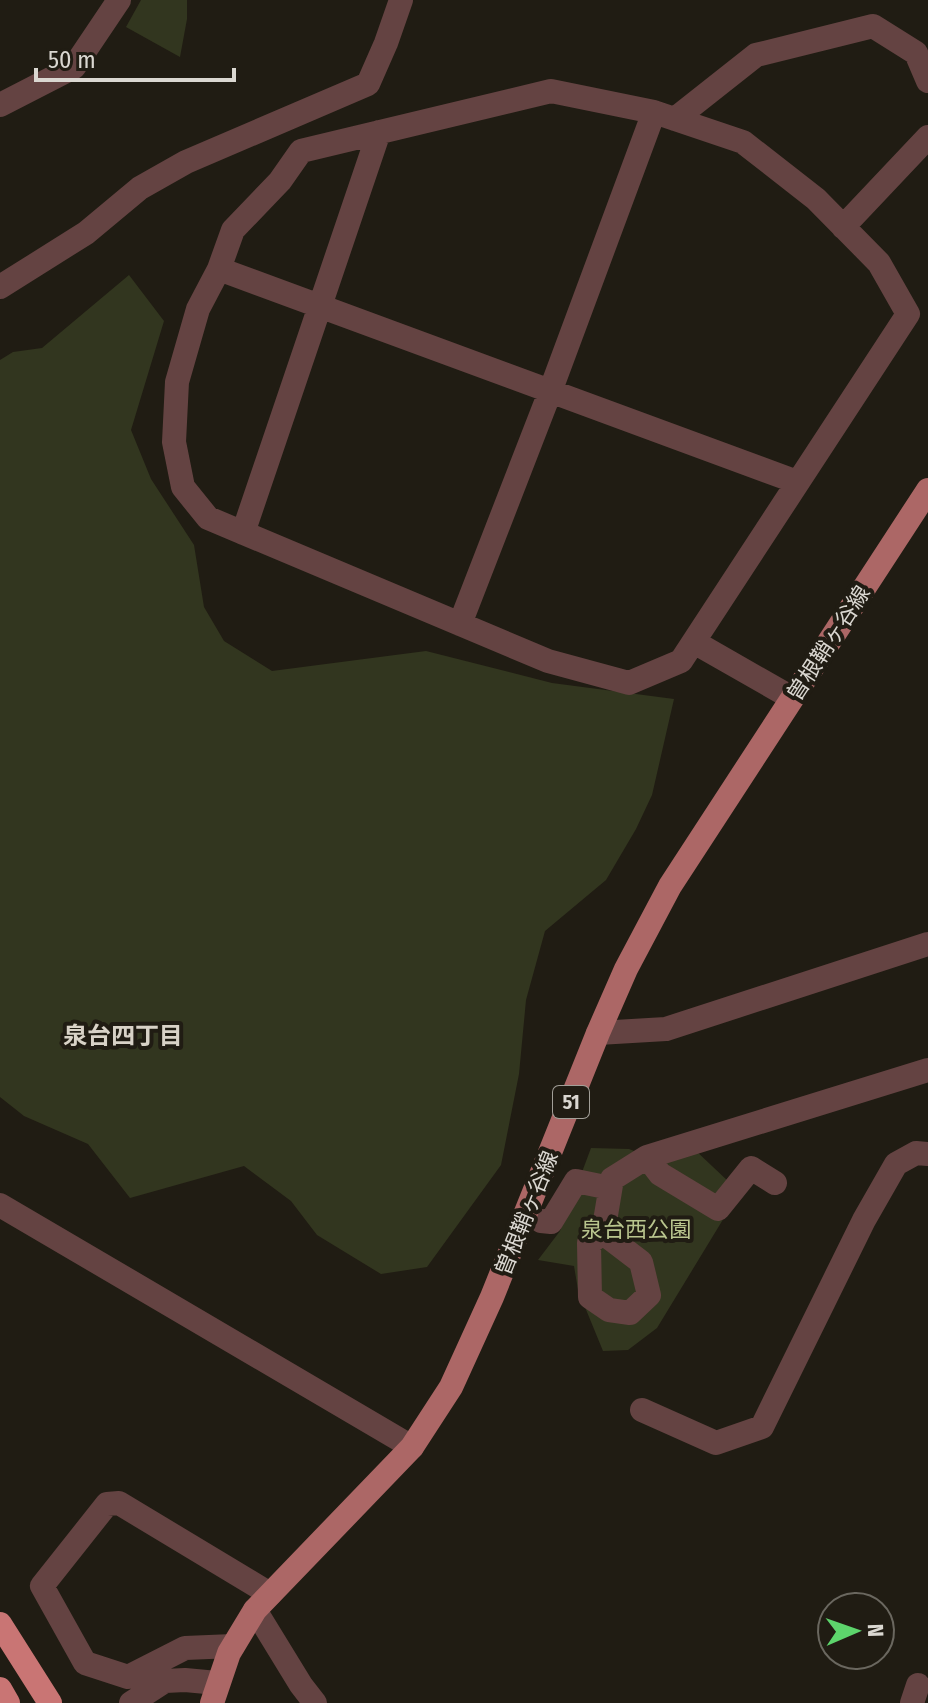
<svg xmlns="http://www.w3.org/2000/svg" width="928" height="1703" font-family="'Fira Sans Condensed','Noto Sans JP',sans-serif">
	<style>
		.green { fill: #32361f }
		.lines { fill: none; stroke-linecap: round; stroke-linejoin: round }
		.minor { stroke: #644342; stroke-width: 24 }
		.major { stroke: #ac6766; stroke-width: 24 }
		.highway { stroke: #c97574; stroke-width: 24 }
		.labels { text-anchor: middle; stroke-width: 8; stroke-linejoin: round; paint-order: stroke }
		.shield { fill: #201c13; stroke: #a29f98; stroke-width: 2 }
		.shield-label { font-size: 20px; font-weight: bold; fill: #dad7d1 }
		.street-label { font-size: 22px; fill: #dad7d1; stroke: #201c13 }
		.park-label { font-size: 22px; fill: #b9c58e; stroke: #201c13 }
		.neighbourhood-label { font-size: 24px; font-weight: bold; fill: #d8d2c7; stroke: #201c13 }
	</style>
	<rect width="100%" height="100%" fill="#201c13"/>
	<!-- green -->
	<path class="green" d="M141 0H187V19L180 57 126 27Z
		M129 275 164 321 131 430 151 479 194 545 204 607 224 641 272 671 426 651 552 683 674 699 652 795 636 829 606 880 545 931 526 1000 519 1074 501 1165 427 1267 381 1274 317 1235 291 1201 244 1166 130 1198 88 1144 24 1116 0 1097V360L13 352 42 348Z
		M591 1148 629 1149 647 1156 694 1149 730 1183V1208L657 1328 628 1350 603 1351 578 1290 574 1266 538 1260 560 1231Z"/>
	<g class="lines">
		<!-- minor -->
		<path class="minor" d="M551 91 654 112 743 142 816 199 879 263 908 314 681 661 629 683 548 661 208 518 183 487 174 442 177 382 198 309 219 269 233 230 280 181 301 151Z
			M0 105 74 67 119 0
			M675 119 756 55 873 26 916 53 928 81
			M843 227 928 137
			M219 269 797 482
			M0 287 86 233 140 188 186 162 368 84 386 43 401 0
			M243 533 379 132
			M460 624 550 392 654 112
			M694 642 792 698
			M598 1033 666 1029 928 944
			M647 1157 928 1070
			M0 1205 412 1447
			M541 1221 551 1222 576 1181 610 1188
			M603 1233 589 1243 590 1297 609 1310 630 1313 649 1295 641 1262 603 1233 612 1179 647 1157 660 1174 718 1209 751 1168 775 1183
			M642 1410 716 1443 762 1427 864 1220 896 1164 916 1153 928 1154
			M255 1610 301 1685 315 1703
			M233 1646 185 1648 128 1677 85 1663 42 1586 107 1504 119 1503 270 1594
			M131 1703 165 1681 185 1680 217 1683
			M912 1703 918 1685"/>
		<!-- major -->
		<path class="major" d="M212 1703 229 1653 255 1610 412 1447 451 1387 492 1297 598 1033 626 969 670 886 928 490"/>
		<!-- highway -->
		<path class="highway" d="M0 1624 50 1703
			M0 1689 8 1703"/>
	</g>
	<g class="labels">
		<!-- shield labels -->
		<rect class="shield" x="553" y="1086" width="36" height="32" rx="6"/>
		<g class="shield-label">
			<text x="571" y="1109">51</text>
		</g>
		<!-- street labels -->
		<g class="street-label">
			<text transform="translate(828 643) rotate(-57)" y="8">曽根鞘ヶ谷線</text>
			<text transform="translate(526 1213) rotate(-68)" y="8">曽根鞘ヶ谷線</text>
		</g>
		<!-- park labels -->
		<g class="park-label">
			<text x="636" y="1237">泉台西公園</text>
		</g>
		<!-- neighbourhood labels -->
		<g class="neighbourhood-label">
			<text x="123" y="1044">泉台四丁目</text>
		</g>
	</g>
	<!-- north arrow -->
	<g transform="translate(856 1631) rotate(88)"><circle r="38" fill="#201c13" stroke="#6a675f" stroke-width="2"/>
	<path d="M0-6L14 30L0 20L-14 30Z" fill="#5dd56c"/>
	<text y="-12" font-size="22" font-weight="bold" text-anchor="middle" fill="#dad7d1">N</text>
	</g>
	<!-- scale -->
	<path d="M36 68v12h198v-12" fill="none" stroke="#dad7d1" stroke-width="4"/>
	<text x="48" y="68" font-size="24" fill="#dad7d1" stroke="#201c13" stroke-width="6" paint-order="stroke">50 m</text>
</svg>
